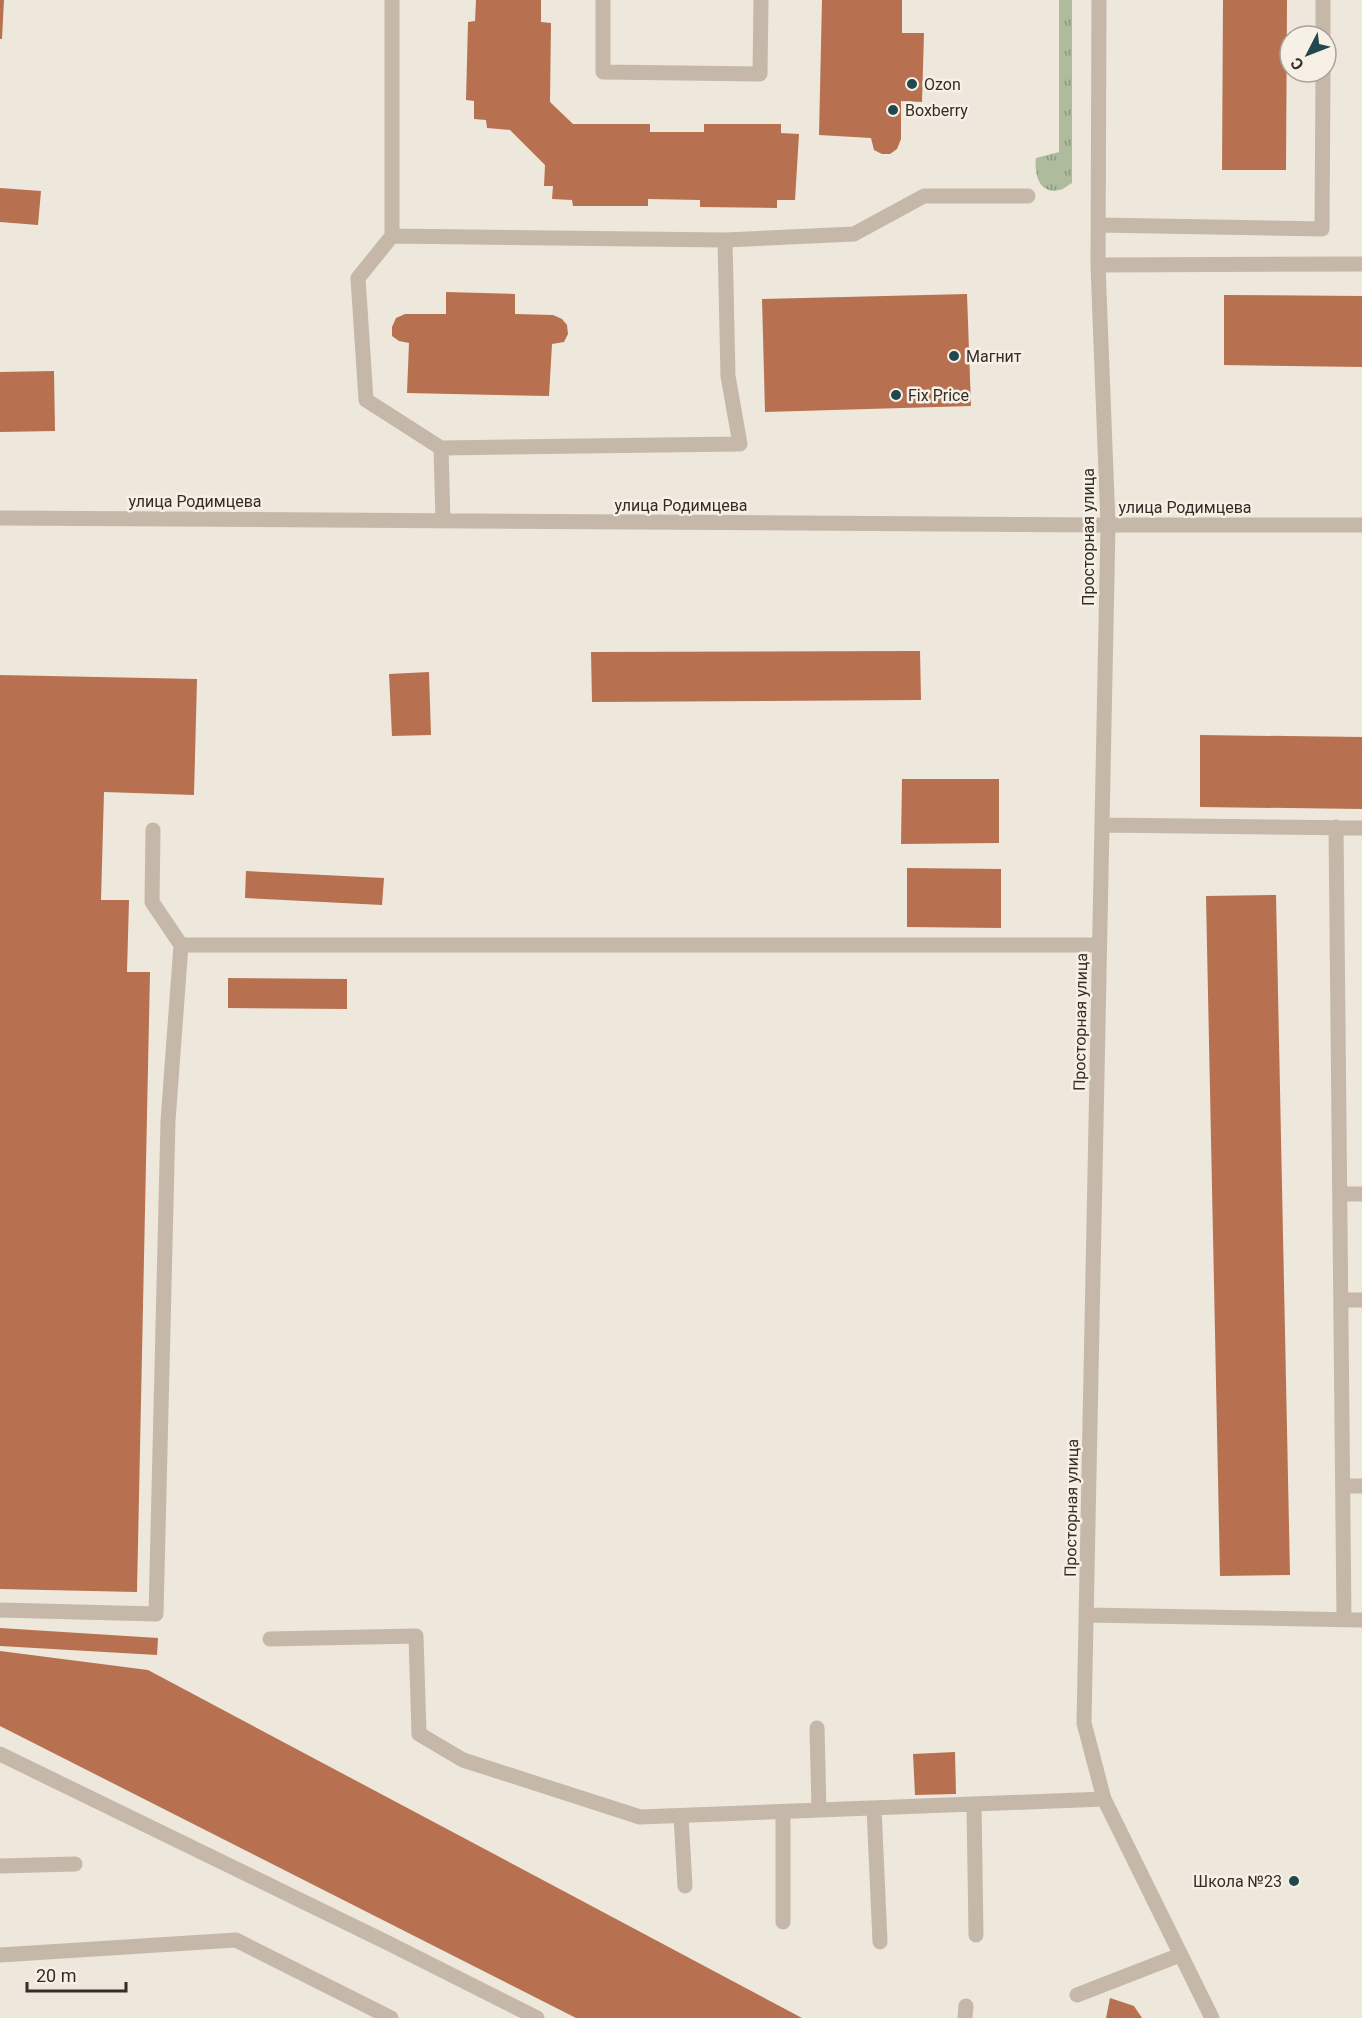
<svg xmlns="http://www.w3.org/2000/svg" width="1362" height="2018" font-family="Roboto,sans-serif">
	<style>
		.grass { fill: url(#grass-tufts) }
		.building { fill: #b77150 }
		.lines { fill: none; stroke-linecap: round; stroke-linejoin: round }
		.minor { stroke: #c5b8a8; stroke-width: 15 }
		.poi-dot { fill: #22484f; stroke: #f7f0e6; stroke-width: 2 }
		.labels { text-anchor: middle; stroke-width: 5; stroke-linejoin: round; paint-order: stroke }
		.poi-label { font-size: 16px; fill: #332c27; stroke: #f7f0e6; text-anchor: start }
		.street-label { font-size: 16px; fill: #332c27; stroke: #f7f0e6 }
	</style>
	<defs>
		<pattern id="grass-tufts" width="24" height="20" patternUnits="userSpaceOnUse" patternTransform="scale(1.5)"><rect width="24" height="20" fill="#aebb9d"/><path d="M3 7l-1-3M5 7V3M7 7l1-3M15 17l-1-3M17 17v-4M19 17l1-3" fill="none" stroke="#8e9880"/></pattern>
	</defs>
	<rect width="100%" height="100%" fill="#eee7db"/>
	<!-- grass -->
	<path class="grass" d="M1059 0H1072V183C1068 185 1063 190 1059 190 1039 195 1034 173 1036 158L1059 152Z"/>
	<!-- building -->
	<path class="building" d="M0 0H4L2 39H0Z
		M476 0H541V22L551 23 550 102 573 124H650V132H704V124H781V133L799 134 795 200H777V208L700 207V200L648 199V206H573L572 200 552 199 553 186H544L545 165 510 130 487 128 486 120 474 119V101L466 100 468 22 475 21Z
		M822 0H902V33H924L922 102 901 101V139L897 149 890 154H882L874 150 871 138 819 135Z
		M1223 0H1287L1286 170H1222Z
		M0 188 41 191 38 225 0 222Z
		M446 292 515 294V314L553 315 562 319 567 325 568 334 564 342 552 344 549 396 407 393 409 343 399 341 392 336V327L396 318 405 314H446Z
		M967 294 971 406 765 412 762 299Z
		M1224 295 1362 296V367L1224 365Z
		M54 371 55 431 0 432V372Z
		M920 651 921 700 592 702 591 652Z
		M429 672 431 735 392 736 389 674Z
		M0 675 197 679 194 795 104 792 101 900H129L127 972H150L137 1592 0 1589Z
		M1200 735 1362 737V809L1200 807Z
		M902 779H999V843L901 844Z
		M907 868 1001 869V928L907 927Z
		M246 871 384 878 382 905 245 898Z
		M1276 895 1290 1575 1220 1576 1206 896Z
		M228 978 347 979V1009L228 1008Z
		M0 1628 158 1638 157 1655 0 1646Z
		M0 1651 148 1670 802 2018H576L0 1726Z
		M955 1752 956 1794 915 1795 913 1754Z
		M1110 1998 1134 2006 1142 2018H1106Z"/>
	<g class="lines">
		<!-- minor -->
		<path class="minor" d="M392 0V236L725 240 854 234 924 196H1028
			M603 0V72L760 74 761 0
			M1099 0 1098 265 1108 525 1084 1723 1104 1799 1212 2018
			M1323 36V0
			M1098 225 1322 229 1323 72
			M392 236 358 278 366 400 441 448 443 521
			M1098 265 1362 264
			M441 448 740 444 728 376 725 240
			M0 518 1108 525H1362
			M1102 825 1362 828
			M1336 827 1344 1620
			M153 830 152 902 181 945H1099
			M1340 1194H1362
			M1341 1300H1362
			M1343 1486H1362
			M0 1610 156 1614 168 1121 181 945
			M1086 1615 1362 1620
			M270 1639 416 1636 419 1734 463 1760 640 1817 1104 1799
			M817 1728 819 1810
			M0 1754 386 1942 537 2018
			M974 1804 976 1935
			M874 1808 880 1942
			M783 1812V1922
			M681 1816 685 1886
			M0 1866 75 1864
			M0 1955 236 1940 391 2018
			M1077 1995 1180 1955
			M965 2018 966 2006"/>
	</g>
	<!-- markers -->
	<g class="poi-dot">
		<circle cx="912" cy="84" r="6"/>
		<circle cx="893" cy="110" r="6"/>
		<circle cx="954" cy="356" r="6"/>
		<circle cx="896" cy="395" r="6"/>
		<circle cx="1294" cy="1881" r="6"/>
	</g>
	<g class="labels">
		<!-- poi labels -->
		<g class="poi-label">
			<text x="924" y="90">Ozon</text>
			<text x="905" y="116">Boxberry</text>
			<text x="966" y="362">Магнит</text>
			<text x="908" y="401">Fix Price</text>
			<text x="1282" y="1887" text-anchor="end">Школа №23</text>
		</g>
		<!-- street labels -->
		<g class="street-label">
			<text x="195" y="507">улица Родимцева</text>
			<text x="681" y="511">улица Родимцева</text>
			<text x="1185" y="513">улица Родимцева</text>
			<text transform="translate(1088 537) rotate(-90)" y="6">Просторная улица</text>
			<text transform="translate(1080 1022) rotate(-89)" y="6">Просторная улица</text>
			<text transform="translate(1071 1508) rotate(-89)" y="6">Просторная улица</text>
		</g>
	</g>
	<!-- north arrow -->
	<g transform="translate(1308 54) rotate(228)"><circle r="28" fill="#f7f0e6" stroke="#a9a29a" stroke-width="1.5"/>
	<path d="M0-4.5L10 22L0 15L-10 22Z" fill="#22484f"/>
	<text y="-9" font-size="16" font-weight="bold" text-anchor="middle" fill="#332c27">С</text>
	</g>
	<!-- scale -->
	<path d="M27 1982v9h99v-9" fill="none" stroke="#332c27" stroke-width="3"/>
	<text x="36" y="1982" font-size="18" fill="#332c27" stroke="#f7f0e6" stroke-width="4.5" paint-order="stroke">20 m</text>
</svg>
